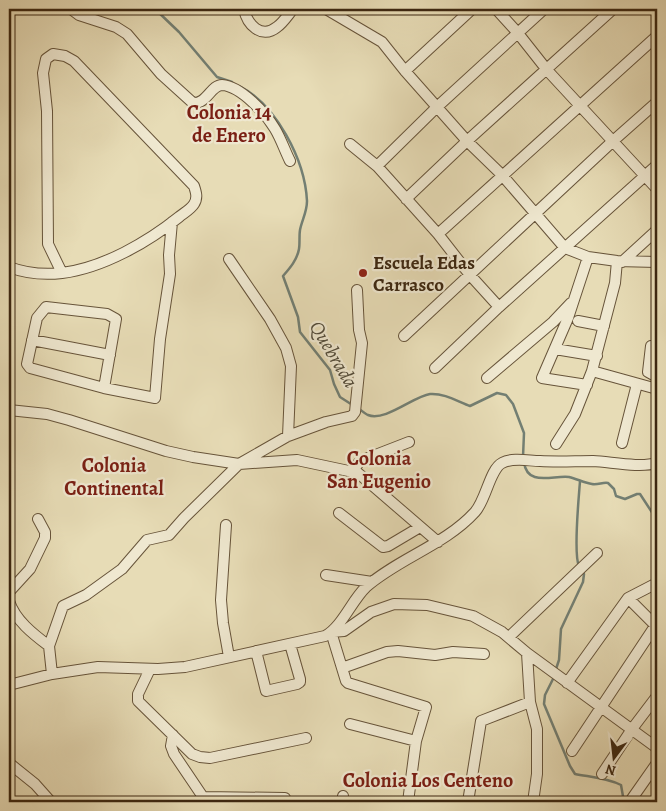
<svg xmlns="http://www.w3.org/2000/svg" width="666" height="811" font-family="Alegreya,serif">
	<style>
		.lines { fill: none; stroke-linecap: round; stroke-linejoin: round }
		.stream { stroke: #737f73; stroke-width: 2.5 }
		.minor-casing { stroke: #67543a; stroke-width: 12 }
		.minor { stroke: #efe8d0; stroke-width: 10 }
		.poi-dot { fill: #8f2418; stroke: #efe8d0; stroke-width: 2 }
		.labels { text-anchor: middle; stroke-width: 4.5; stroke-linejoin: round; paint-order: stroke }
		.poi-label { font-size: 19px; font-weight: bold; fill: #3c2711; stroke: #efe8d0; text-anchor: start }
		.neighbourhood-label { font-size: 20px; font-weight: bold; fill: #7a1f14; stroke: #efe8d0 }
		.water-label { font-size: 20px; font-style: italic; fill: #534c3a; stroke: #efe8d0 }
	</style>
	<rect width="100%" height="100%" fill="#e7dcb6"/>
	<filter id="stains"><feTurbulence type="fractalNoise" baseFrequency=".004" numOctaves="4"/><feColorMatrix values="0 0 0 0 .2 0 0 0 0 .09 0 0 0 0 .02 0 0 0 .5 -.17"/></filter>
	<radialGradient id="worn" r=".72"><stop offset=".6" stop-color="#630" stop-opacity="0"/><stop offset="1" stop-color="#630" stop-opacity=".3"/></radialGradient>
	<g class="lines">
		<!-- stream -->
		<path class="stream" d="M155 9 179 32 217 77 232 82
			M239 86C276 104 305 160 307 201 307 212 302 220 300 230 299 236 300 243 299 249 297 260 290 268 283 276L298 317 300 332 330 370 334 384 340 397 354 406
			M358 408C361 410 365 414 368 415 385 422 414 396 430 394 444 393 457 401 470 406L497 393 506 395 513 404 524 433 523 457
			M524 462C527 487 553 475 569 477 577 479 585 483 592 484 598 485 603 482 608 483L614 489 616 496 625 499 637 494H640L657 520
			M579 566C573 554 579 496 580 481
			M555 672 559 660 561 629 583 582 584 574 582 570
			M554 677 545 695 544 704 570 766 575 774C590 777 607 778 621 785L624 802"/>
		<defs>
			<path id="minor" d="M71 9 79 15 116 27 127 34 161 74 193 103C207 104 211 85 222 85 241 86 266 114 275 129 281 139 285 151 290 161
				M244 9C247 24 261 40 277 27 283 23 288 15 293 9
				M326 9 382 42 405 71 467 141 502 175 565 248 588 257 617 261 657 262
				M496 9 517 32 547 70 657 189
				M405 71 472 9
				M350 144 377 166 438 234 470 275 499 307
				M377 166 437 107 544 9
				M406 199 467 141 613 9
				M438 234 657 36
				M229 259 270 319 286 348 291 366 288 436
				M622 262 657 230
				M9 267C25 273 45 275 62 273 103 268 148 242 179 217 184 213 191 209 194 204 198 198 196 192 194 186L74 61 65 56 53 54 46 59 43 73 47 111 48 244 62 273
				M578 321 604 326
				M404 336 613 141 657 102
				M32 340 110 355
				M651 346 648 372 657 377
				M555 349 597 356
				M435 368 499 307 657 165
				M592 371 657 389
				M487 378 553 322 571 303
				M587 385 542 378 568 318 588 257
				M104 388 116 319 107 314 46 307 37 318 27 364 30 368 104 388 155 398 160 339 170 274 169 255 172 222
				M9 410 47 414 69 420 166 451 193 457 239 464 297 460 358 473 438 542
				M622 443 637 384
				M556 444 575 414 592 371 615 283 617 261
				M352 472 360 461 409 442
				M339 513 383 547 388 546 420 527
				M226 525 221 600 223 623 229 657
				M326 575 372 582
				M9 592 30 569 45 538V532L38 519
				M628 598 655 625
				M9 601C15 620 33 634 49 646
				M331 632 344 631 371 612 394 604 427 605 473 616 502 632 527 653 657 748
				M331 632 346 681 348 683 426 707 416 741 408 802
				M509 637 597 553
				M256 651 266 691 297 684 300 682V679L290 644
				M527 653 530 702 537 729V774L533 802
				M342 668 387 652 398 651 435 655 453 652 484 654
				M150 669 138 694V701L192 754 200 757 210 758 306 738
				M52 674 49 646 63 606 86 595 122 569 147 540 169 535 184 518 239 464 288 436 326 422 352 416 355 412 362 343 359 330 357 290
				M567 683 628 598 657 583
				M9 685 52 674 98 667 158 669 185 667 325 636C342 627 352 600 366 587 399 558 445 545 475 512 486 500 490 469 502 463 513 457 529 461 540 461 558 462 575 461 593 461 612 462 639 468 657 463
				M350 724 416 741
				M173 735 171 746 174 754 203 797 204 802
				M572 751 657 623
				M9 763 35 784 51 802
				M602 774 632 729 657 696
				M203 797 285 798
				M631 800 657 763
				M342 802 343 796
				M468 802 481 721 530 702"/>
		</defs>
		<!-- minor casing -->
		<use href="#minor" class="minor-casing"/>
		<!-- minor -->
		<use href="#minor" class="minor"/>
	</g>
	<!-- markers -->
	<circle class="poi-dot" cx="363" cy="273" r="5"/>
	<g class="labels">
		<!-- poi labels -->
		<g class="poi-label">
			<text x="373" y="269">Escuela Edas<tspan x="373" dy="22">Carrasco</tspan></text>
		</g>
		<!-- neighbourhood labels -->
		<g class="neighbourhood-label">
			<text x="229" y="119">Colonia 14<tspan x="229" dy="23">de Enero</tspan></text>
			<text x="379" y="465">Colonia<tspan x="379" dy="23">San Eugenio</tspan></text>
			<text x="114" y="472">Colonia<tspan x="114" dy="23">Continental</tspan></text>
			<text x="428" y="787">Colonia Los Centeno</text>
		</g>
		<!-- water labels -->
		<g class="water-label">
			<text transform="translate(334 354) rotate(59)" y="7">Quebrada</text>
		</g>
	</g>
	<!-- margin -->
	<rect width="666" height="811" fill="none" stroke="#e7dcb6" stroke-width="30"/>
	<rect x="10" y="10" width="646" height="791" fill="none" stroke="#3c2711" stroke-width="2.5"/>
	<rect x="15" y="15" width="636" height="781" fill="none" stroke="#3c2711"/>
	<!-- north arrow -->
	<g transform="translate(614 758) rotate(195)" stroke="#efe8d0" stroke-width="4" paint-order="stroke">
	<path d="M0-4L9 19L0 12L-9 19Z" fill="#3c2711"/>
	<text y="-8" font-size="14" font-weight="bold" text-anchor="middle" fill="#3c2711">N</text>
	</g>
	<rect width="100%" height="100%" filter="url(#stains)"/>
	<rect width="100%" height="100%" fill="url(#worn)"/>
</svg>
